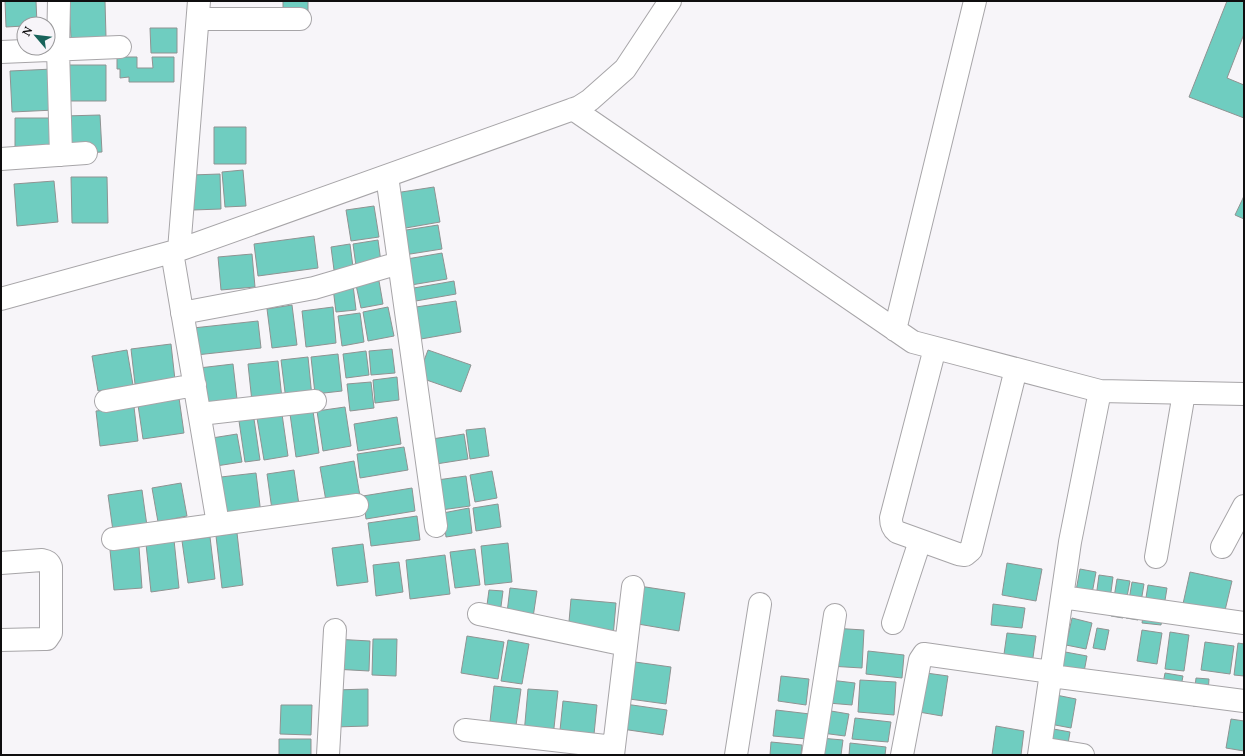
<svg xmlns="http://www.w3.org/2000/svg" width="1245" height="756" viewBox="0 0 1245 756" font-family="'Noto Serif',serif">
	<style>
		.building { fill: #6fcdc0; stroke: #8f9392 }
		.lines { fill: none; stroke-linecap: round; stroke-linejoin: round }
		.minor-casing { stroke: #a7a5a8; stroke-width: 24 }
		.minor { stroke: #fff; stroke-width: 22 }
	</style>
	<rect width="100%" height="100%" fill="#f7f5f9"/>
	<path class="building" d="M5,1H36L37,24H24V26L6,27Z
		M69,1H105L106,37L71,38Z
		M283,1H308V24H283Z
		M1227,1H1244V34L1227,78L1244,85V118L1189,97Z
		M150,28H177V53H151Z
		M117,57H137V68H153L152,57H174V82H129V77L120,78V69H117Z
		M67,65H106V101H67Z
		M53,69L55,110L12,112L10,71Z
		M100,115L102,152L65,154L64,116Z
		M15,118H52V155H15Z
		M214,127H246V164H214Z
		M243,170L246,206L225,207L222,172Z
		M220,174L221,209L193,210L191,175Z
		M71,177H107L108,223H72Z
		M54,181L58,222L17,226L14,184Z
		M434,187L440,222L400,229L395,193Z
		M1244,196V219L1235,215Z
		M374,206L379,237L351,241L346,210Z
		M438,225L442,249L404,255L400,231Z
		M314,236L318,268L258,276L254,244Z
		M378,240L381,262L356,266L353,244Z
		M350,244L353,267L334,270L331,247Z
		M442,253L447,279L411,285L407,259Z
		M252,254L255,287L221,290L218,257Z
		M379,281L383,304L361,308L356,285Z
		M454,281L456,294L410,302L408,289Z
		M353,285L356,310L336,312L333,288Z
		M456,301L461,332L421,339L416,307Z
		M292,305L297,345L272,348L267,309Z
		M333,307L336,343L306,347L302,311Z
		M388,307L394,336L368,341L363,312Z
		M360,313L364,342L342,346L338,316Z
		M258,321L261,348L196,355L193,328Z
		M171,344L175,380L135,384L131,349Z
		M392,349L395,373L371,375L369,351Z
		M127,350L133,385L98,391L92,356Z
		M428,350L471,365L461,392L418,377Z
		M366,351L369,375L346,378L343,354Z
		M338,354L342,391L315,394L311,357Z
		M308,357L312,397L286,400L281,360Z
		M278,361L282,399L252,402L248,364Z
		M233,364L237,399L203,403L199,368Z
		M397,377L399,400L375,403L373,380Z
		M371,382L374,408L350,411L347,384Z
		M179,398L184,433L143,439L138,405Z
		M134,407L138,441L100,446L96,411Z
		M345,407L351,446L323,451L317,411Z
		M313,411L319,453L296,457L290,414Z
		M282,414L288,456L264,460L257,418Z
		M397,417L401,444L358,451L354,424Z
		M254,419L260,460L245,462L239,421Z
		M485,428L489,456L470,459L466,430Z
		M237,434L242,462L216,466L212,438Z
		M464,434L468,459L436,464L432,439Z
		M404,447L408,470L360,478L357,454Z
		M354,461L360,496L326,501L320,467Z
		M294,470L299,505L272,510L267,474Z
		M492,471L497,498L475,502L470,475Z
		M256,473L261,514L225,518L221,477Z
		M466,476L470,506L441,510L437,480Z
		M181,483L187,516L158,522L152,488Z
		M412,488L415,511L366,519L363,496Z
		M142,490L147,526L113,531L108,495Z
		M498,504L501,527L476,531L473,508Z
		M469,508L472,533L446,537L443,513Z
		M417,516L420,540L371,546L368,523Z
		M237,533L243,585L222,588L216,536Z
		M210,537L215,579L188,583L182,541Z
		M174,540L179,588L151,592L146,544Z
		M508,543L512,582L485,585L481,546Z
		M363,544L368,582L337,586L332,548Z
		M139,547L142,588L114,590L110,550Z
		M475,549L480,585L455,588L450,552Z
		M445,555L450,594L410,599L406,560Z
		M399,562L403,592L376,596L373,565Z
		M1007,563L1042,569L1036,601L1002,595Z
		M1080,569L1096,572L1089,610L1073,607Z
		M1190,572L1232,581L1222,623L1181,613Z
		M1099,575L1113,577L1108,614L1094,612Z
		M1117,579L1130,581L1123,618L1111,616Z
		M1132,582L1144,584L1138,620L1126,618Z
		M1148,585L1167,588L1161,625L1142,623Z
		M639,586L685,593L679,631L632,623Z
		M510,588L537,591L532,624L506,621Z
		M489,590L503,591L499,622L485,620Z
		M571,599L616,603L613,637L568,633Z
		M993,604L1025,608L1022,628L991,625Z
		M1072,618L1092,623L1086,649L1066,645Z
		M832,628L864,630L862,668L829,666Z
		M1097,628L1109,630L1105,650L1093,648Z
		M1142,630L1162,633L1157,664L1137,661Z
		M1170,632L1189,635L1184,671L1165,669Z
		M1007,633L1036,636L1030,679L1001,675Z
		M467,636L504,642L498,679L461,673Z
		M334,639L370,641L369,671L333,669Z
		M373,639H397L396,676L372,675Z
		M508,640L529,644L522,684L501,681Z
		M1205,642L1234,646L1230,674L1201,670Z
		M1238,643L1244,644V676L1234,675Z
		M868,651L904,655L902,678L866,674Z
		M1060,651L1087,656L1081,688L1054,683Z
		M628,661L671,667L666,704L622,698Z
		M919,672L948,676L942,716L913,711Z
		M1165,673L1183,676L1179,697L1161,694Z
		M781,676L809,679L806,705L778,701Z
		M1196,678L1209,679L1207,707L1193,706Z
		M830,680L855,683L852,705L828,703Z
		M860,680L896,682L894,715L858,712Z
		M494,686L521,689L515,733L489,730Z
		M368,689V726L334,727V690Z
		M528,689L558,691L553,737L524,734Z
		M1056,695L1076,699L1071,728L1050,724Z
		M563,701L597,705L593,744L559,740Z
		M618,703L667,710L663,735L615,728Z
		M281,705H312L311,735L280,734Z
		M776,710L810,714L807,739L773,736Z
		M825,710L849,714L845,736L822,733Z
		M855,718L891,722L888,742L852,739Z
		M1231,719L1244,721V751L1226,748Z
		M996,726L1024,731L1021,755H992Z
		M1048,728L1070,732L1066,755H1043Z
		M820,738L843,740L841,755H818Z
		M279,739H311V755H279Z
		M771,742L802,745L801,755H770Z
		M850,743L886,747L885,755H849Z"/>
	<g class="lines">
		<g class="minor-casing">
			<path id="minor" d="M59,1L58,49L61,155
				M198,19H300
				M1,52L120,47
				M573,109L913,342L1100,391L1244,394
				M1,159L86,153
				M387,176L436,526
				M179,250L199,1
				M172,252L218,524
				M1,299L179,250L579,107L590,100L625,69L670,1
				M182,313L314,288L399,263
				M895,330L975,1
				M935,348L891,518C891,524 892,528 897,532L958,554L965,555L971,550L1016,369
				M106,401L195,385
				M200,414L315,401
				M113,539L357,505
				M1222,547L1244,506
				M1156,557L1184,393
				M1,563L42,560C47,561 49,562 51,567V633L47,639H44L1,640
				M1062,597L1244,623
				M479,614L626,645
				M893,623L920,541
				M1051,676L1244,701
				M465,730L614,747
				M1040,748L1083,755
				M328,755L335,630
				M613,755L633,587
				M736,755L760,604
				M813,755L835,615
				M902,755L920,660L924,654L1051,672
				M1039,755L1070,542L1100,391"/>
		</g>
		<use href="#minor" class="minor"/>
	</g>
	<rect width="1245" height="756" fill="none" stroke="#0f0e0f" stroke-width="4"/>
	<g transform="translate(36 36) rotate(298)"><circle r="19" fill="#f7f5f9" stroke="#9a999b"/>
	<path d="M0-3L7 15L0 10L-7 15Z" fill="#17635a"/>
	<text y="-6" font-size="11" font-weight="bold" text-anchor="middle" fill="#0f0e0f">N</text>
	</g>
</svg>
